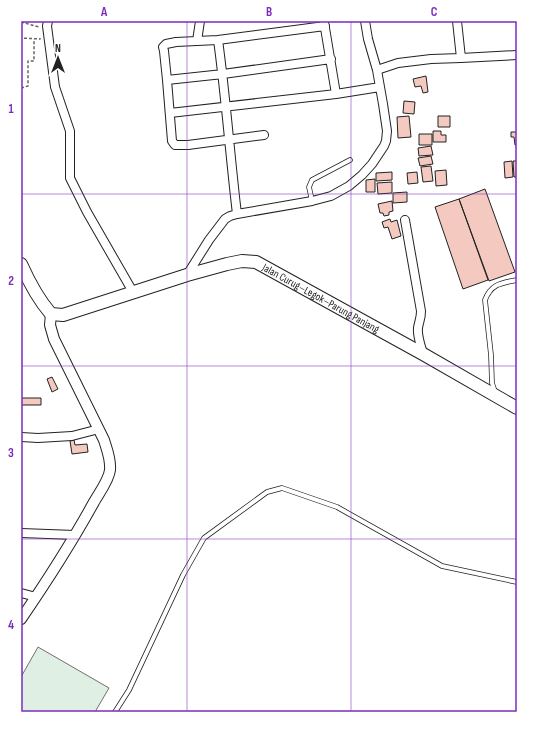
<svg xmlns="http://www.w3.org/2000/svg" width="538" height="733" viewBox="0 0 538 733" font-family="'Sofia Sans Condensed',sans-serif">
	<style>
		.green { fill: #e0efe3; stroke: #6f6f6f }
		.building { fill: #f3c9c0; stroke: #222 }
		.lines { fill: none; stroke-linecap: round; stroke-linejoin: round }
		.service-casing { stroke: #222; stroke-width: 5.5 }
		.minor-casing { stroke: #222; stroke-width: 10 }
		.tertiary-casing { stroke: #222; stroke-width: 12 }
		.primary-casing { stroke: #222; stroke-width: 14 }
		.path { stroke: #646464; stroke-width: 1.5; stroke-dasharray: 3 2; stroke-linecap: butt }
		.service { stroke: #fff; stroke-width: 4 }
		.minor { stroke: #fff; stroke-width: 8 }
		.tertiary { stroke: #fff; stroke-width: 10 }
		.primary { stroke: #fff; stroke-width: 12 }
		.grid { fill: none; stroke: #7b2cbf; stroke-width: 1; stroke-opacity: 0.55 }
		.labels { text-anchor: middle; stroke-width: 3; stroke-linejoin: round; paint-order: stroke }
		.street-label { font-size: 11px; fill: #222; stroke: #fff }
		.neatline { fill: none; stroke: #7b2cbf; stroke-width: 1.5 }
		.grid-label { font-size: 13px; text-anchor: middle; font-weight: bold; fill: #7b2cbf }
	</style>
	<rect width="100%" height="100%" fill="#fff"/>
	<path class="green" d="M38,647L109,688L95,712H21V677Z"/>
	<path class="building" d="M426,76L428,92L423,93L421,86L415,87L413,79Z
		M404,101L415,102L414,114L403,113Z
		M409,116L411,137L398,138L397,117Z
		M438,116H450V127H438Z
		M433,131H441V135H446V142H433Z
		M511,132H517V145H515L514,137H511Z
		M419,134H432V145H419Z
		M431,146L433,155L419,156L418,148Z
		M431,156L433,164L420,166L418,158Z
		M512,161L513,177L505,178L504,162Z
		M513,161H517V177H514Z
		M431,166L433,181L423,182L421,167Z
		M446,170L447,185L436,186L435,171Z
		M392,172V180L376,181V173Z
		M417,172L418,183L408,184L407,173Z
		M375,179V192H366V180Z
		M392,182V193L378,194L377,183Z
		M485,189L515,272L489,281L459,199Z
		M407,192V202L393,203V193Z
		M459,199L488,280L463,289L435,207Z
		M392,201L393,211L389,212V215L384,216L383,213H380L378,204Z
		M390,219L391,222L397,220L401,236L392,239L388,227L384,228L382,222Z
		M52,377L58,389L52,392L47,379Z
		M21,398H41V405H21Z
		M74,440L75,445L87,444L88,452L72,454L70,441Z"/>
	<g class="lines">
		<g class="service-casing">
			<path id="service" d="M312,201L309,187L312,180L350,160
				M495,392L492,383L491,355L485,300C491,284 501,283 517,280
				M115,712L129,690L183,575L204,538L267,492L282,488L337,507L442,566L517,582"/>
		</g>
		<g class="minor-casing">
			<path id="minor" d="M48,21L47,26L55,87L70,131V178L87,212L133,292
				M457,21L461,58
				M324,22L336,94
				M218,40C226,98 230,156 237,214
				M197,41L200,21
				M377,70L398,63L431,59L461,58L517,55
				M167,80L164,51L163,47L166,44L176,42L218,40L325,26
				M170,113L336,94L380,87
				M264,135L188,145H175L172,141L167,80L223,74L331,59
				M405,220L421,311C421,319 419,321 418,328C417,336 421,346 423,354
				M187,275L209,240L225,219L230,216L237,214L312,201L331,196L349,186L362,175L372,164L384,146L386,141L387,131L383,104L377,70L368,39L365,21
				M21,437L38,438L72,436L99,429
				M21,533L75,535
				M21,593L36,597"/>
		</g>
		<g class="tertiary-casing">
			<path id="tertiary" d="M21,619C47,581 72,542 94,502C99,493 109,480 110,470C111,459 107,450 104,440L54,339L50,325L51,314"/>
		</g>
		<g class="primary-casing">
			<g id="primary">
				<path id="s1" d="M21,264C29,282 38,299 51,314L63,315L187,275L227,264L242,261L256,262L423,354L517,408"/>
			</g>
		</g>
		<path class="path" d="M21,22L39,27
			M21,36V38L40,39V38
			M21,88L28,86V61H34V39"/>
		<use href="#service" class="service"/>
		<use href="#minor" class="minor"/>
		<use href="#tertiary" class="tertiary"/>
		<use href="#primary" class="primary"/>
	</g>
	<path class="grid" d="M187,21V712M351,21V712M21,194H517M21,366H517M21,539H517"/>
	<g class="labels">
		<g class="street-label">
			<text dy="4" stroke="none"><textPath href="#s1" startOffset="346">Jalan Curug–Legok–Parung Panjang</textPath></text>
		</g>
	</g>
	<rect width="538" height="733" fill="none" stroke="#ffffff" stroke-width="44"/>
	<g transform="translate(58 58)" stroke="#ffffff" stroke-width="3" paint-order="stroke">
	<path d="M0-3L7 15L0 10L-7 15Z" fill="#222222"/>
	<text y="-6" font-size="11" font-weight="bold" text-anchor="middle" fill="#222222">N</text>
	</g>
	<rect x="22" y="22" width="494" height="689" class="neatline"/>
	<g class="grid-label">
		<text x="104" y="16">A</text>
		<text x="269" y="16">B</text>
		<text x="434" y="16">C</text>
		<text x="11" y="113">1</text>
		<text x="11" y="285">2</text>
		<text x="11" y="457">3</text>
		<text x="11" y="629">4</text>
	</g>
</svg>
